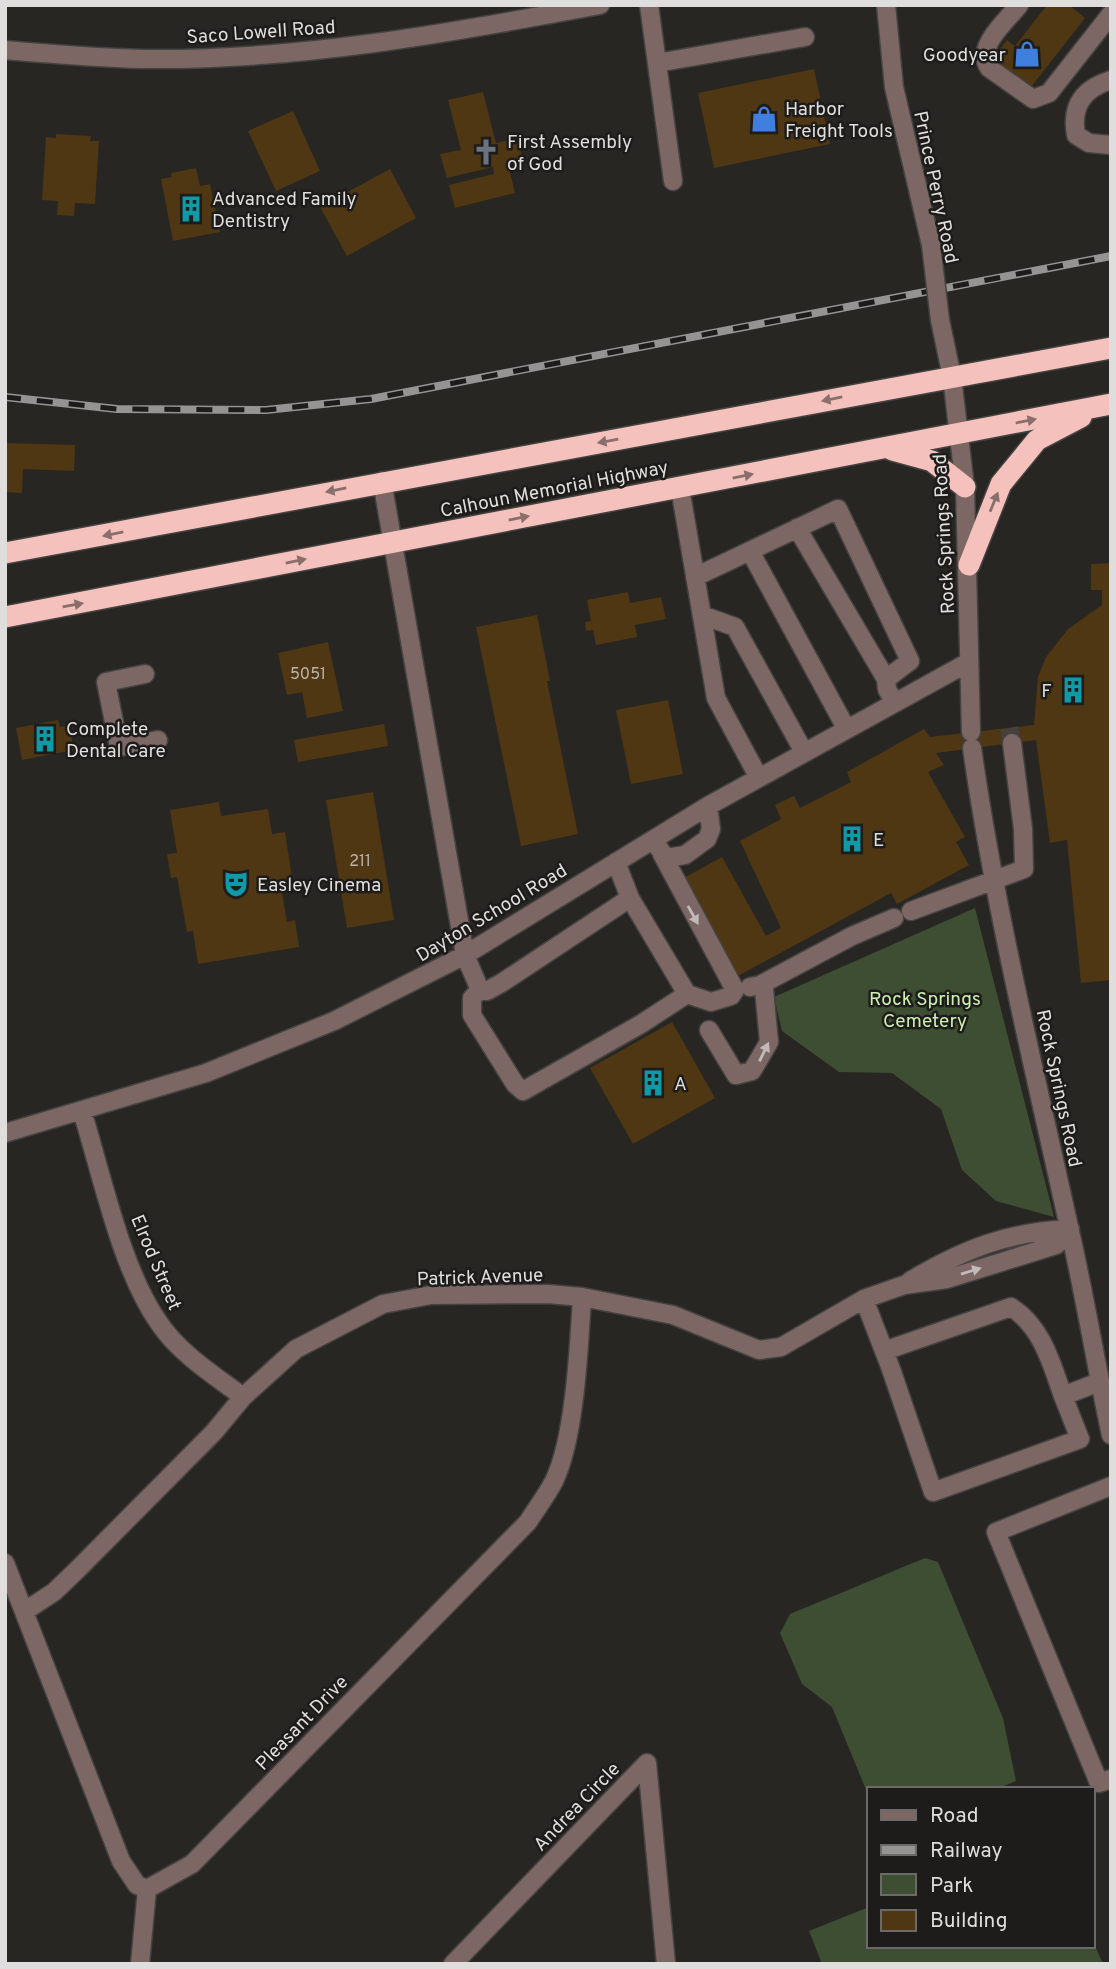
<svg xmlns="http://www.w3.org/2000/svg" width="1116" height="1969" viewBox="0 0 1116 1969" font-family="Overpass,sans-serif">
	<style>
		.green { fill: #3e4e32 }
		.building { fill: #4f3713 }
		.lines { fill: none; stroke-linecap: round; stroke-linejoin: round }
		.minor-tunnel { stroke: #43423f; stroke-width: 18; stroke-dasharray: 18 9; stroke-linecap: butt }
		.minor-casing { stroke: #444341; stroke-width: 21 }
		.highway-casing { stroke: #444341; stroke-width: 24 }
		.minor { stroke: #7c6764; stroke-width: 18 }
		.highway { stroke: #f5c1bc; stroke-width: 21 }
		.rail-casing { stroke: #959492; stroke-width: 8 }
		.rail { stroke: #1e1c1a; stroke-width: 5; stroke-dasharray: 16; stroke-linecap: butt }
		.minor-bridge-casing { stroke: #444341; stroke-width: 21; stroke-linecap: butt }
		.minor-bridge { stroke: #7c6764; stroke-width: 18 }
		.oneway { fill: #8a6e6b }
		.oneway2 { fill: #c1bab8 }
		.labels { text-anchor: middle; stroke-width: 5; stroke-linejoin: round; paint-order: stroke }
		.number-label { font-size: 16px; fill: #bbb4aa }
		.street-label { font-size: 19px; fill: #dfdedc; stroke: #1e1c1a }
		.poi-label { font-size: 19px; fill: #dfdedc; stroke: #1e1c1a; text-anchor: start }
		.park-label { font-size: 19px; fill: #ccf0b1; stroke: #1e1c1a }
	</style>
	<rect width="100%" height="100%" fill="#272623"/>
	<path class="green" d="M975,908L1054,1217L996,1201L962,1170L941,1109L892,1073L839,1072L782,1031L774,997Z
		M925,1558L938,1562L1003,1718L1016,1781L997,1789H869V1797L832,1707L802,1684L780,1633L790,1614Z
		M869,1907V1946H1093V1941L1103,1964H822L809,1931Z"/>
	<path class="building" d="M1047,5H1069L1085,18L1028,91L990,61L1007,40L1015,46Z
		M814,69L830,144L714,168L698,93Z
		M483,92L496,143L517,138L523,160L508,164L515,193L455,208L449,185L494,174L493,167L447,178L440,154L461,150L448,100Z
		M293,111L320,171L276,191L248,131Z
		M56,134L91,136L90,141H99L95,204L75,203L74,216L57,215L58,201L42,200L46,137L56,138Z
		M196,168L200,186L210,184L220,232L173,241L161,179L172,177L171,173Z
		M390,169L416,218L347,256L320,207Z
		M5,443L75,445L74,471L23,469L22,493L5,492Z
		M1111,563V980L1081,983L1067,840L1050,843L1036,740L936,753L944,765L928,772L965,837L956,842L969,865L897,904L891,893L736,977L682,879L722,857L766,936L781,928L740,841L781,819L775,805L794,796L800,808L851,782L847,772L924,729L930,737L1034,725L1038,677L1046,657L1068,629L1102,605V590H1091V564Z
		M628,592L630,603L661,597L666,619L635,625L637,637L596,645L593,630L586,631L585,622L591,621L587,600Z
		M537,615L550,681H547L578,834L521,846L476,627Z
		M328,642L343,711L307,718L302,692L287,695L278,653Z
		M668,700L683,774L631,784L616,710Z
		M58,720L60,727L69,725L74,750L22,760L16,728Z
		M384,724L388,746L298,762L294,740Z
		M373,792L394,920L347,928L326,800Z
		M219,802L221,816L268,809L272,834L285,832L294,890L282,892L287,922L295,920L299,947L198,964L193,931L187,932L177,877L171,878L167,854L177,853L170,810Z
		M672,1022L715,1098L633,1144L590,1068Z"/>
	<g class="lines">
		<path class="minor-tunnel" d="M1009,728L1012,743"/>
		<g class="minor-casing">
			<path id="minor" d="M649,5L673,181
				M886,5L894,87L931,245
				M1019,5C1006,22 975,46 989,68L1033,99L1049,93L1111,14
				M5,50C51,54 97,58 143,59C296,61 450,33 600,5
				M657,63L805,37
				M1111,80C1082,89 1071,107 1076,135L1089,143L1111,145
				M940,320L952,377L965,487L971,732
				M382,481L465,955L480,990L487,991L503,982L630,898L616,862
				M680,488L716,698L759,778
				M797,528L886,679
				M750,551L846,728
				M695,577L838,509L910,661L886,679L887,689L894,702
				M702,615L735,627L804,752
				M145,674L106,682L119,747L158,740
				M972,748C995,910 1034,1068 1069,1227C1085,1296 1096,1366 1111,1435
				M658,847L666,858L685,855L707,839L711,829L708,806
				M662,854L735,990L731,996L711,1002L687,994
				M911,911L1024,869L1023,829L1012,743
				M760,985L852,936L894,918
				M480,990L472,998V1015L515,1084L523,1091L641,1024L687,994L630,898
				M709,1030L736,1075L752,1071L769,1042L764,989L760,985L750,987
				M82,1111C102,1175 121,1269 159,1323C180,1354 214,1375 243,1397
				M5,1133L206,1073L334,1021L465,955L708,806L969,662
				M910,1281C964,1249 1007,1232 1070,1229
				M864,1299L891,1369L933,1492L1080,1439L1063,1396L1099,1382
				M884,1351L1011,1307C1042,1327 1051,1362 1063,1396
				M1111,1486L996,1532L1099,1783L1111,1779
				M5,1563L121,1861L137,1885L147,1889L192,1864L528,1522C536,1509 547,1495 554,1481C575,1438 579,1346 582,1297
				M25,1611L54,1592L77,1570L214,1432L243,1397L296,1349L383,1304L431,1295L548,1294L582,1297L673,1315L759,1350L781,1347L864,1299L904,1285L947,1279L1056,1245L1070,1229
				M140,1964L147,1889
				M453,1964L647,1763L666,1964"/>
		</g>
		<g class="highway-casing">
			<path id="highway" d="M892,450L932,461L965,487
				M5,553L1111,348
				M969,565L1001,484L1037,440L1081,417
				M5,617L1111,404"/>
		</g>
		<use href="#minor" class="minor"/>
		<use href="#highway" class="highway"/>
		<g class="rail-casing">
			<path id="rail" d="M5,397L117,409L266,410L371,399L1111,256"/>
		</g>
		<use href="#rail" class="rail"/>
		<g class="minor-bridge-casing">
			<path id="minor-bridge" d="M931,245L940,320"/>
		</g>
		<use href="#minor-bridge" class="minor-bridge"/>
	</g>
	<defs><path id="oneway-solid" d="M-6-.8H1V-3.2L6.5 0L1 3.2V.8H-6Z" transform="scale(1.75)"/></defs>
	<g class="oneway">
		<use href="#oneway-solid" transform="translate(832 399) rotate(169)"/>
		<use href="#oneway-solid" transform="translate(1026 421) rotate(-11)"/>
		<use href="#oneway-solid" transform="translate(608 441) rotate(170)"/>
		<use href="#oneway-solid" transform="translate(743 476) rotate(-11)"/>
		<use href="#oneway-solid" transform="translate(336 490) rotate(169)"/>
		<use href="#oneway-solid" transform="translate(994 502) rotate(-68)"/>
		<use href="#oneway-solid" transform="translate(519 518) rotate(-11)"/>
		<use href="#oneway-solid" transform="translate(113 534) rotate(169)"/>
		<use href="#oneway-solid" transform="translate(296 561) rotate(-12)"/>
		<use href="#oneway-solid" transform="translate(73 605) rotate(-10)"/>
	</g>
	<g class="oneway2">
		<use href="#oneway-solid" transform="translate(693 915) rotate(61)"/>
		<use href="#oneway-solid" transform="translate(764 1052) rotate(-64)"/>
		<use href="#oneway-solid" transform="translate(971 1271) rotate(-17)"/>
	</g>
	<defs>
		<g id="shop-bare" transform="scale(2.1)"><path d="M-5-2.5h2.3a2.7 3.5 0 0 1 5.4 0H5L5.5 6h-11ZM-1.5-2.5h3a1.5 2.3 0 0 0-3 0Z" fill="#3f7fe0" stroke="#1e1c1a" stroke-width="2.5" paint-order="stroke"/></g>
		<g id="church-bare" transform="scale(2.1)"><path d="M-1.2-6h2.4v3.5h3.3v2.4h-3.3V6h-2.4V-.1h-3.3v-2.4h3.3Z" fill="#6b7280" stroke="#1e1c1a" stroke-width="2.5" paint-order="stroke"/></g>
		<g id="building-bare" transform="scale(2.1)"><path d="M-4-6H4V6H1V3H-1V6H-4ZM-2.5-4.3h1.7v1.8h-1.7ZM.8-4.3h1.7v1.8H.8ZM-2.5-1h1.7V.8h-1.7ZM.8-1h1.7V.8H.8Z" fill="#0f9aa8" stroke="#1e1c1a" stroke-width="2.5" paint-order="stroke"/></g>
		<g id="theatre-bare" transform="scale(2.1)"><path d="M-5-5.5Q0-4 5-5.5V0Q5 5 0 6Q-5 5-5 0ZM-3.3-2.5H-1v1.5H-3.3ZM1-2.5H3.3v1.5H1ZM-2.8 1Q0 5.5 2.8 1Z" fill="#0f9aa8" stroke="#1e1c1a" stroke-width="2.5" paint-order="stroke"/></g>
	</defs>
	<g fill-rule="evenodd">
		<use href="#shop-bare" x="1027" y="54"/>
		<use href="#shop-bare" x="764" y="119"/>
		<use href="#church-bare" x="486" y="152"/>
		<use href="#building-bare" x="191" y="209"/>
		<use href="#building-bare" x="1073" y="690"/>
		<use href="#building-bare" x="45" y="739"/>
		<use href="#building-bare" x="852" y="839"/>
		<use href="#theatre-bare" x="236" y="884"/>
		<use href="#building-bare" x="653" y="1083"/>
	</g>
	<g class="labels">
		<g class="number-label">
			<text x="308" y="679">5051</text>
			<text x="360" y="866">211</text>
		</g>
		<g class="street-label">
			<text transform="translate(261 31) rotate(-4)" y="7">Saco Lowell Road</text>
			<text transform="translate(937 187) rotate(78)" y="7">Prince Perry Road</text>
			<text transform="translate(554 488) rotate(-11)" y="7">Calhoun Memorial Highway</text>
			<text transform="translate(943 534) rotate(-93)" y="7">Rock Springs Road</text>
			<text transform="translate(491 912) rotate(-31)" y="7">Dayton School Road</text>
			<text transform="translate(1060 1088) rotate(78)" y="7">Rock Springs Road</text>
			<text transform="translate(157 1262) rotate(67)" y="7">Elrod Street</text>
			<text transform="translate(480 1276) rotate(-2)" y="7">Patrick Avenue</text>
			<text transform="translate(301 1722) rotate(-46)" y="7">Pleasant Drive</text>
			<text transform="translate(576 1806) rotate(-46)" y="7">Andrea Circle</text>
		</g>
		<g class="poi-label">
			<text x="1006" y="61" text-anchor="end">Goodyear</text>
			<text x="785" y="115">Harbor<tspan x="785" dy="22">Freight Tools</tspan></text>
			<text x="507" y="148">First Assembly<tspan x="507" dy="22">of God</tspan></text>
			<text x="212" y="205">Advanced Family<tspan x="212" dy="22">Dentistry</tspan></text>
			<text x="1052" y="697" text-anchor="end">F</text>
			<text x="66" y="735">Complete<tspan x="66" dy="22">Dental Care</tspan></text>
			<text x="873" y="846">E</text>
			<text x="257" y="891">Easley Cinema</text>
			<text x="674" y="1090">A</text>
		</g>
		<g class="park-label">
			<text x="925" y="1005">Rock Springs<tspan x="925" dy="22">Cemetery</tspan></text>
		</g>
	</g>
	<rect width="1116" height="1969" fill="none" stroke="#dfdedc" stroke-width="14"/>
	<rect x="867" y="1787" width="228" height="161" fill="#1e1c1a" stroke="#6b6a68" stroke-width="2"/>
	<rect x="881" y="1810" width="35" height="10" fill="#7c6764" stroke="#6b6a68" stroke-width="2"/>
	<text x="930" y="1822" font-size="21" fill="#dfdedc">Road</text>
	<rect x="881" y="1845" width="35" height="10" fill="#959492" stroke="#6b6a68" stroke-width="2"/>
	<text x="930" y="1857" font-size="21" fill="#dfdedc">Railway</text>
	<rect x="881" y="1874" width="35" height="21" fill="#3e4e32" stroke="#6b6a68" stroke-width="2"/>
	<text x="930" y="1892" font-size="21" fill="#dfdedc">Park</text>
	<rect x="881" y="1910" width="35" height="21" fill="#4f3713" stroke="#6b6a68" stroke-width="2"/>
	<text x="930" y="1927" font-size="21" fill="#dfdedc">Building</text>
</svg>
